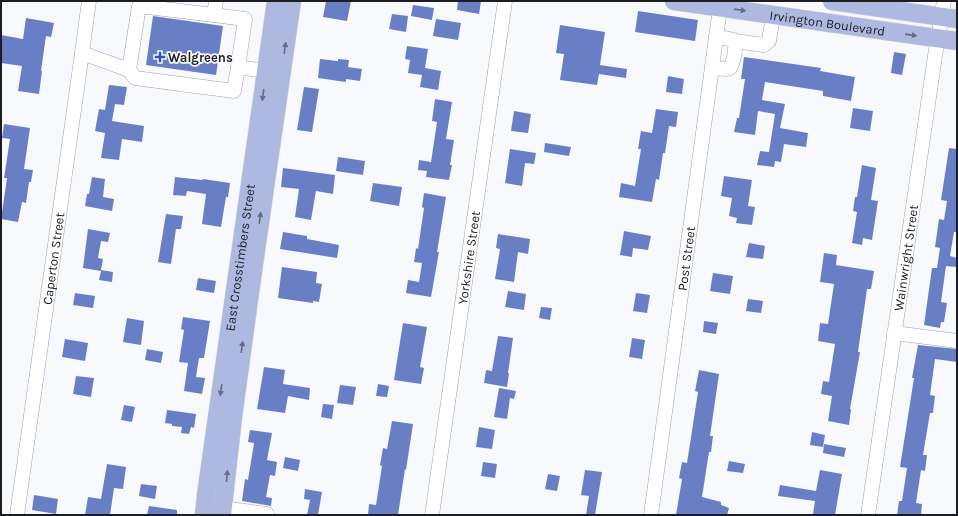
<svg xmlns="http://www.w3.org/2000/svg" width="958" height="516" viewBox="0 0 958 516" font-family="Karla,sans-serif">
	<style>
		.building { fill: #687fc6 }
		.lines { fill: none; stroke-linecap: round; stroke-linejoin: round }
		.minor-casing { stroke: #9da2b1; stroke-width: 15 }
		.major-casing { stroke: #d6d6d7; stroke-width: 19 }
		.minor { stroke: #fff; stroke-width: 14 }
		.major { stroke: #adb9e0; stroke-width: 18 }
		.oneway { fill: #646b82 }
		.poi-dot { fill: #354cbe; stroke: #f8f9fc; stroke-width: 1.5 }
		.labels { text-anchor: middle; stroke-width: 3.5; stroke-linejoin: round; paint-order: stroke }
		.street-label { font-size: 13px; fill: #1b1d23; stroke: #f8f9fc }
		.poi-label { font-size: 13px; font-weight: bold; fill: #1b1d23; stroke: #f8f9fc; text-anchor: start }
	</style>
	<rect width="100%" height="100%" fill="#f8f9fc"/>
	<path class="building" d="M326,1H351L347,21L323,17Z
		M458,1H481L479,14L457,10Z
		M413,5L434,8L432,20L411,16Z
		M638,11L698,20L695,41L635,32Z
		M392,14L408,16L406,32L389,29Z
		M153,16L223,26L216,75L146,65Z
		M26,18L54,23L51,37L46,36L41,71H42L39,94L18,91L22,66L1,63V35L23,39Z
		M436,19L461,23L458,40L433,36Z
		M560,25L605,32L600,65L627,69L626,78L599,74L597,85L560,80L564,54L556,53Z
		M407,46L428,49L425,68L441,71L438,90L420,87L422,75L408,73L410,60L405,59Z
		M894,52L906,54L902,75L891,73Z
		M744,57L821,68L820,71L855,77L851,101L823,96V91L765,82L762,100L785,104L780,128L808,133L806,147L784,144L781,162L775,161L774,167L757,165L760,151L769,152L775,114L758,111L755,135L734,132L737,118H739L745,79H741Z
		M320,59L338,61V59L349,60L348,67L362,69L360,81L346,79V82L318,78Z
		M668,76L684,79L682,94L666,92Z
		M109,85L127,87L124,105L115,104L112,121L144,126L142,142L122,139L119,160L101,158L105,133L95,131L99,109L105,110Z
		M304,87L319,89L312,132L297,130Z
		M435,99L452,102L446,139L454,140L450,165H452L449,180L426,177L427,171L418,170L419,160L431,162L437,122L432,121Z
		M853,108L873,111L870,131L850,128Z
		M656,109L678,112L676,127L669,126L665,153H663L659,180L656,179L652,202L619,197L621,183L635,186L641,149H638L641,131L652,133Z
		M514,111L531,114L528,133L511,131Z
		M4,124L30,128L24,169L33,170L31,182H29L26,203L22,202L18,222L1,219L7,178H4L10,139L2,138Z
		M545,143L571,147L569,156L544,152Z
		M949,148L957,149V226L956,232H954L950,256L957,258V267L946,266L941,302L947,303L944,322H941L940,328L924,325L932,268H937L940,248L935,247L939,219L944,220L947,201L941,200Z
		M510,149L536,153L534,164L525,163L522,186L505,183Z
		M338,157L365,161L363,175L336,171Z
		M862,165L876,168L871,200L878,201L872,240L863,238L862,245L852,243L857,212L853,211L855,197H857Z
		M283,168L335,175L333,194L316,191L311,220L295,217L299,189L281,187Z
		M724,176L752,180L748,206L755,207L752,225L736,223L737,218L729,216L732,198L721,196Z
		M92,177L105,179L103,197L114,199L112,211L85,206L87,194H89Z
		M175,177L202,180L203,179L230,183L228,197H226L221,227L202,224L206,194L187,191L186,196L173,195Z
		M373,183L402,187L399,206L370,201Z
		M424,193L446,197L437,252H439L431,297L406,293L408,280L419,282L422,263L414,262L416,248L418,249L424,208L422,207Z
		M166,214L183,216L181,229H176L171,264L158,262Z
		M88,229L110,233L108,242L101,241L98,258L103,259L101,270L113,272L112,282L99,280L101,271L83,268Z
		M624,231L651,236L648,250L633,248L632,257L620,255Z
		M283,232L307,236V239L339,245L337,258L280,249Z
		M498,234L530,239L528,254L518,252L514,282L495,279L500,249L496,248Z
		M749,243L765,246L763,259L746,257Z
		M824,253L837,255L836,265L874,271L871,289H867L858,352H860L850,409H851L849,425L828,421L832,396L821,394L823,381L829,382L835,344L818,341L820,323L828,324L834,284L820,282Z
		M282,267L317,272L316,283L322,284L319,302L313,301V303L278,298Z
		M713,273L733,276L730,294L710,291Z
		M198,278L216,281L214,293L196,290Z
		M508,291L526,294L524,310L505,307Z
		M75,293L95,296L93,308L73,305Z
		M636,293L650,295L647,313L633,311Z
		M748,299L763,301L761,313L746,311Z
		M541,307L552,308L550,320L539,318Z
		M183,317L210,321L204,358H199L196,377L205,378L202,394L184,391L188,363L179,362L184,330L181,329Z
		M127,318L144,321L141,345L123,342Z
		M704,321L718,323L716,334L703,332Z
		M403,323L427,327L420,367L424,368L421,384L394,380Z
		M498,336L513,338L508,373H509L507,387L484,383L486,370L492,371Z
		M632,338L645,340L642,359L629,357Z
		M65,339L88,343L85,361L62,357Z
		M918,345L957,349V362L935,359L930,395L935,396L933,413H930L923,455H927L925,471L921,470L916,503L922,504L921,515H897L899,501H902L907,468L900,467L914,378H912Z
		M147,349L163,352L161,363L145,360Z
		M264,367L285,370L283,384L310,388L309,400L288,396L285,413L257,409Z
		M699,370L719,374L710,436H713L711,452H709L702,497L721,502V505L729,508L727,515H676L682,479L679,478L682,462L687,463L698,392L695,391Z
		M76,376L94,378L91,397L73,394Z
		M378,384L389,386L387,397L376,396Z
		M340,385L356,387L353,405L337,403Z
		M499,388L516,391L514,399L510,398L507,419L494,417Z
		M323,404L334,405L332,419L321,417Z
		M124,405L135,407L132,422L121,420Z
		M167,410L196,414L194,428L191,427L189,434L181,433L182,427L172,426V424L165,423Z
		M392,421L413,424L406,470L405,469L398,515H368L369,504L376,505L382,466L380,465L383,448L387,449Z
		M479,427L495,430L492,449L476,447Z
		M250,430L272,433L267,460L277,462L275,476L270,475L266,497L272,498L271,506L242,501L245,479L248,480L254,443L248,442Z
		M812,432L825,435L823,447L810,445Z
		M824,444L846,448L844,457L823,453Z
		M285,457L300,460L298,471L283,468Z
		M729,461L745,464L743,473L727,471Z
		M483,462L497,464L495,478L481,476Z
		M107,464L126,467L123,489L114,488L110,515H85L88,497L101,499Z
		M585,470L602,472L595,515H586L589,496L581,495Z
		M820,470L842,474L835,515H819L813,514L815,501L778,496L780,485L816,491Z
		M548,474L560,476L557,491L545,489Z
		M141,484L157,486L155,499L139,496Z
		M305,489L322,492L318,515H307L310,500L304,499Z
		M34,495L58,499L56,514L32,510Z
		M149,506L177,510V515H147Z"/>
	<g class="lines">
		<g class="minor-casing">
			<g id="minor">
				<path d="M214,15L245,19L238,67L266,71"/>
				<path d="M735,41L764,45L769,41L773,15"/>
				<path d="M82,53L129,70L139,6L214,15L216,1"/>
				<path d="M712,68L726,69L730,68C734,61 736,49 735,41C729,38 723,38 716,37"/>
				<path d="M129,70L135,78L234,91L238,67"/>
				<path d="M894,333L957,341"/>
				<path d="M223,508L267,514V515"/>
				<path id="s1" d="M17,515L82,53L89,1"/>
				<path id="s2" d="M432,515L505,1"/>
				<path id="s3" d="M651,515L721,1"/>
				<path id="s4" d="M868,515L935,56L944,1"/>
			</g>
		</g>
		<g class="major-casing">
			<g id="major">
				<path id="s5" d="M674,1L957,41"/>
				<path d="M832,1L957,19"/>
				<path id="s6" d="M204,515L206,495L276,1"/>
				<path d="M222,515L233,417L252,278L292,1"/>
			</g>
		</g>
		<use href="#minor" class="minor"/>
		<use href="#major" class="major"/>
	</g>
	<defs><path id="oneway-solid" d="M-6-.8H1V-3.2L6.5 0L1 3.2V.8H-6Z"/></defs>
	<g class="oneway">
		<use href="#oneway-solid" transform="translate(740 10) rotate(8)"/>
		<use href="#oneway-solid" transform="translate(911 35) rotate(8)"/>
		<use href="#oneway-solid" transform="translate(285 48) rotate(-82)"/>
		<use href="#oneway-solid" transform="translate(263 95) rotate(98)"/>
		<use href="#oneway-solid" transform="translate(260 218) rotate(-82)"/>
		<use href="#oneway-solid" transform="translate(242 347) rotate(-82)"/>
		<use href="#oneway-solid" transform="translate(221 390) rotate(98)"/>
		<use href="#oneway-solid" transform="translate(227 476) rotate(-84)"/>
	</g>
	<path class="poi-dot" d="M158 51h4v4h4v4h-4v4h-4v-4h-4v-4h4z"/>
	<g class="labels">
		<g class="street-label">
			<text dy="5" stroke="none"><textPath href="#s5" startOffset="155">Irvington Boulevard</textPath></text>
			<text dy="5" stroke="none"><textPath href="#s1" startOffset="259">Caperton Street</textPath></text>
			<text dy="5" stroke="none"><textPath href="#s6" startOffset="260">East Crosstimbers Street</textPath></text>
			<text dy="5" stroke="none"><textPath href="#s2" startOffset="260">Yorkshire Street</textPath></text>
			<text dy="5" stroke="none"><textPath href="#s3" startOffset="259">Post Street</textPath></text>
			<text dy="5" stroke="none"><textPath href="#s4" startOffset="260">Wainwright Street</textPath></text>
		</g>
		<g class="poi-label">
			<text x="168" y="62">Walgreens</text>
		</g>
	</g>
	<rect width="958" height="516" fill="none" stroke="#1b1d23" stroke-width="4"/>
</svg>
